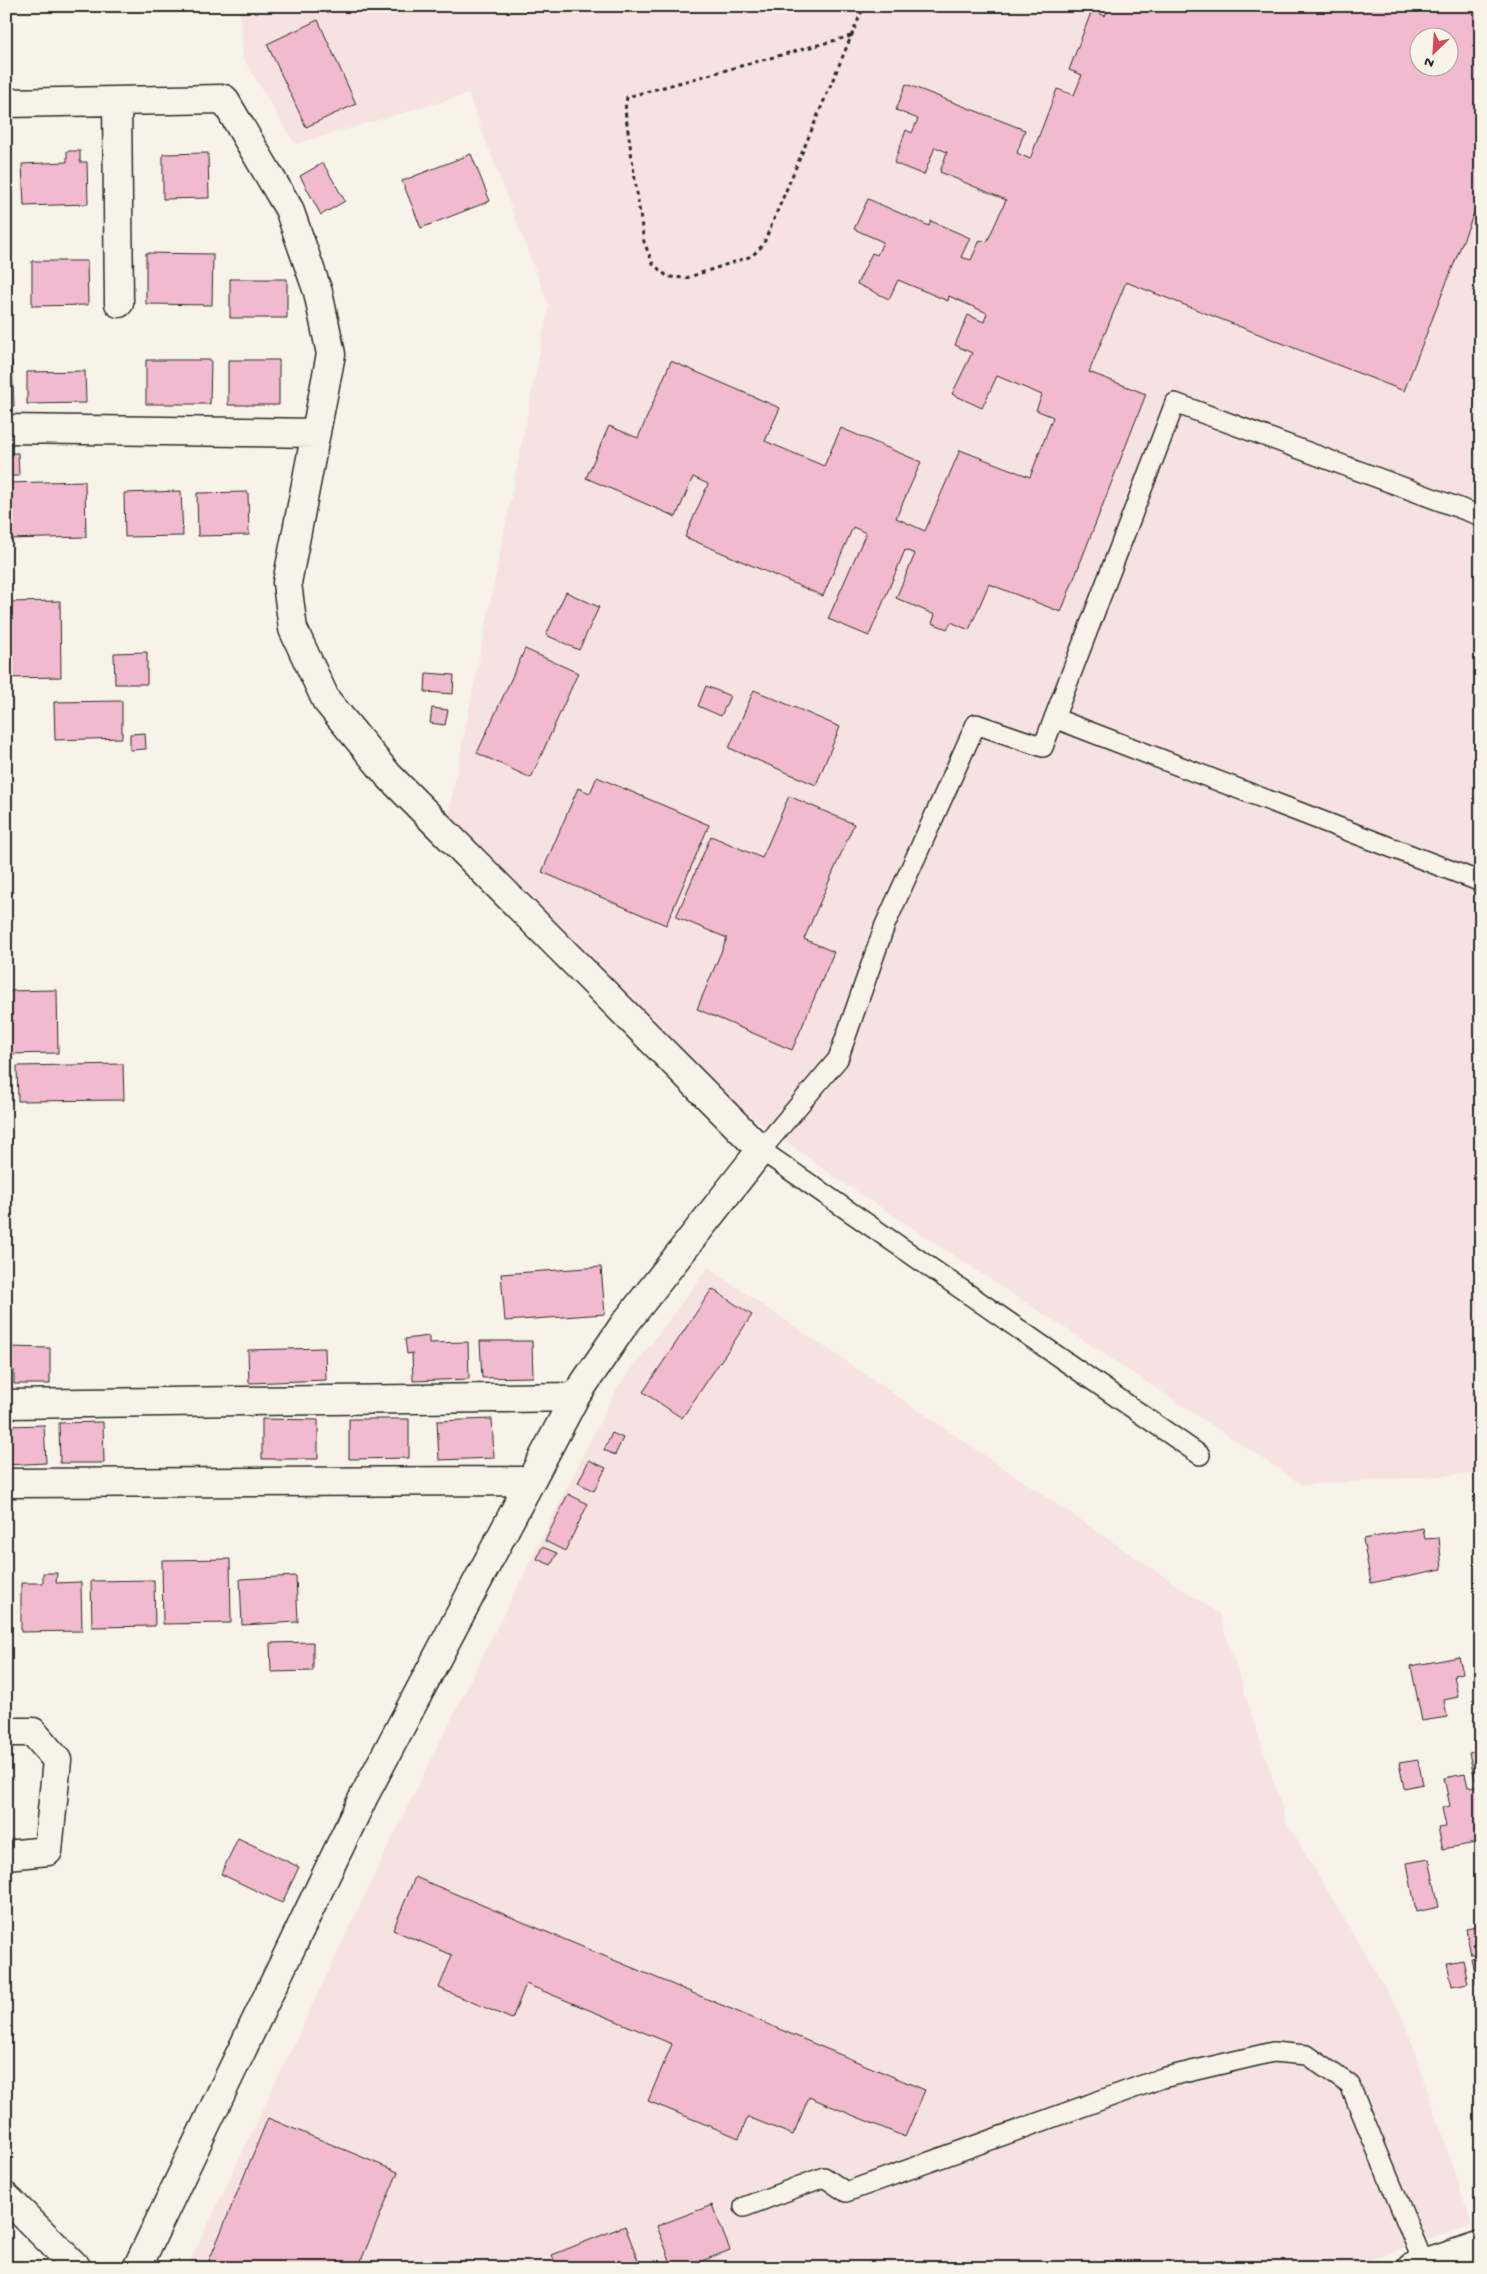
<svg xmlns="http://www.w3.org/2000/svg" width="1487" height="2274" viewBox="0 0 1487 2274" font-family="'Gochi Hand',sans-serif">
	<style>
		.built { fill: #f6e2e0; fill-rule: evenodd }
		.building { fill: #f2bace; stroke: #2b2b2b; fill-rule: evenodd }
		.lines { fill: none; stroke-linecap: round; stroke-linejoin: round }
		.service-casing { stroke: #2b2b2b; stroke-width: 22 }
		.minor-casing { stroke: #2b2b2b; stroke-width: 31 }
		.tertiary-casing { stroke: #2b2b2b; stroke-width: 31 }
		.secondary-casing { stroke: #2b2b2b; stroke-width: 31 }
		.path { stroke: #2b2b2b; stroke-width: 3; stroke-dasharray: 4 4; stroke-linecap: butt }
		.service { stroke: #f7f3e8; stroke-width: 19 }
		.minor { stroke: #f7f3e8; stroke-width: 28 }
		.tertiary { stroke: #f7f3e8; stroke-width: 28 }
		.secondary { stroke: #f7f3e8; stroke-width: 28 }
	</style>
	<rect width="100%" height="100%" fill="#f7f3e8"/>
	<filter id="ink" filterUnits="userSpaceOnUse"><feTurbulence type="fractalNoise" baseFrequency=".02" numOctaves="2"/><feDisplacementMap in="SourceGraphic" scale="10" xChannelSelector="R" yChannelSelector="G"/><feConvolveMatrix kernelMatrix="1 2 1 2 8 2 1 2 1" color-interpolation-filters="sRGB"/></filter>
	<g filter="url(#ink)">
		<path class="built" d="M239,6H1481V1473L1303,1485L833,1176L722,1095L446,826L549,306L468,94L295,144L243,58ZM1420,38H1450V68H1420Z
			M708,1268L1219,1614L1287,1823L1403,2018L1472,2225L1345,2268H187L401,1820L616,1390Z"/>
		<path class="building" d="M1109,6H1481V195L1404,391L1126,282L1089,372L1146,394L1061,612L989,584L969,630L951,622L947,629L932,623L935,615L896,598L915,554L905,550L869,636L828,619L866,533L853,527L823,596L685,537L708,484L693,477L676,517L586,478L609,426L638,438L671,361L780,408L765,441L824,466L841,428L921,462L896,518L925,531L960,450L1030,477L1053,417L1036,410L1042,395L997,376L982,408L952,394L972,353L955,345L968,315L984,322L987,313L949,296L948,301L898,280L889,299L857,284L872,253L877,255L883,242L854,229L868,199L929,226L931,221L970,238L961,257L971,260L980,240L987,242L1006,200L940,172L947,152L935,147L924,175L894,163L906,130L912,133L918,119L896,110L906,84L1025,130L1017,153L1030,159L1057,89L1074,95L1082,75L1069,70L1092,10L1105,16ZM1420,38H1450V68H1420Z
			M318,20L356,104L306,127L267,44Z
			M67,151H80V162H87L88,204L24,206L22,164L67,162Z
			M208,153L209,198L163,199V154Z
			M471,154L490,201L421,228L402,181Z
			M323,163L345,201L321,215L300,176Z
			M6,167H10L11,202H6Z
			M146,253L213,254L212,305L146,304Z
			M6,258H11V307H6Z
			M32,261H87L88,305L32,306Z
			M230,279H287V318H230Z
			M146,360H211L210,404H146Z
			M228,360H279V405H228Z
			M6,361H12L14,406H6Z
			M85,371L86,403L27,404V372Z
			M7,453H18L19,476H7Z
			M85,481L86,537L7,539L6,483Z
			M181,491L183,536L125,537L124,493Z
			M248,492L249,535L198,536L197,493Z
			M566,592L599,607L579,650L546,635Z
			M60,601L61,677L6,678V602Z
			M525,649L578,673L531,778L477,753Z
			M147,652V684H115L114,653Z
			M426,673L454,675L453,694L425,692Z
			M706,686L730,696L721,716L698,706Z
			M754,690L840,727L816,785L729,748Z
			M122,701V738L55,740L54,702Z
			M432,708L448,710L445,725L430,723Z
			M145,733L146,749L130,750V734Z
			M597,777L709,825L666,925L542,872L578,788L590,793Z
			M789,796L854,824L804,939L834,952L792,1050L697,1009L727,938L676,917L711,836L762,858Z
			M57,990L58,1053L6,1054V991Z
			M123,1064L124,1100L18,1101L17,1066Z
			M601,1267L605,1314L505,1321L501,1274Z
			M712,1289L752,1315L682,1418L643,1392Z
			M429,1336V1343L468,1342L469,1379L413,1381L412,1353L407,1354L405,1339Z
			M480,1341H532L533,1377L482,1378Z
			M6,1347L50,1348V1384H14V1370H6Z
			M325,1348L326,1380L249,1383L248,1350Z
			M262,1419L318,1420V1459H262Z
			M349,1419H409V1458L349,1459Z
			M492,1419L494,1458L439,1460L437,1421Z
			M103,1422L104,1463H60L59,1423Z
			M44,1425L46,1463L6,1465V1426Z
			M612,1433L623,1438L615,1455L604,1450Z
			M589,1460L606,1468L594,1491L578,1483Z
			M568,1494L588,1504L565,1551L545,1541Z
			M1423,1528L1425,1539L1439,1538L1442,1569L1371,1583L1363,1539Z
			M542,1547L557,1553L551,1565L537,1559Z
			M230,1559L231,1623L163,1624L162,1560Z
			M43,1573H57L56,1583L81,1582L82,1631L21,1632V1583H43Z
			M296,1576L298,1622L242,1625L240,1579Z
			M154,1580L155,1626L92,1627L91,1581Z
			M6,1590H10V1631H6Z
			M313,1642V1671L271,1672L270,1643Z
			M1459,1657L1463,1673L1454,1675L1458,1697L1444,1700L1447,1717L1422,1721L1411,1666Z
			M1481,1751V1779L1475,1780L1469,1753Z
			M1418,1760L1423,1784L1404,1788L1399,1763Z
			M1465,1774L1468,1787L1481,1785V1842L1443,1849L1438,1828L1446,1827L1442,1808L1450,1806L1444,1778Z
			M238,1838L299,1867L282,1903L221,1874Z
			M1429,1859L1439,1907L1416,1912L1407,1863Z
			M415,1877L925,2090L905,2137L809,2097L793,2135L748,2117L739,2138L648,2101L672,2044L526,1984L512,2019L439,1988L452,1955L393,1930Z
			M1481,1926V1953L1471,1955L1466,1929Z
			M1481,1957V1982L1476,1983L1471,1959Z
			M1463,1960L1468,1983L1452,1986L1447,1963Z
			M268,2118L398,2172L358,2268H206Z
			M712,2205L730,2250L684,2268H673L657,2226Z
			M625,2226L641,2268H557L552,2255Z"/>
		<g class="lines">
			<g class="service-casing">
				<path id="service" d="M1054,718L1481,882
					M1200,1455L761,1150L838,1059L885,925L976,724L1043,747L1175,403L1481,516
					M744,2207L824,2177L846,2192L1162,2078L1273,2052L1307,2055L1350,2085L1424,2264"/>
			</g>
			<g class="minor-casing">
				<path id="minor" d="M117,101L119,303
					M6,103L224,99L289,209L318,292L331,354L287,583L293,629L326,700L388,775L761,1150L623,1326L575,1397L364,1796L137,2268
					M6,429L316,433
					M6,1404L575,1397
					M6,1483L530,1481
					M6,1732H33L57,1760L48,1851L6,1855"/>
			</g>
			<g class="tertiary-casing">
				<path id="tertiary" d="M6,2197L77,2268"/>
			</g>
			<g class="secondary-casing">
				<path id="secondary" d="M1412,2268L1481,2245"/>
			</g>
			<path class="path" d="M851,36L627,97L625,110L644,242L653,264L668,277L686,278L752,256L763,245L864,6"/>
			<use href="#service" class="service"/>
			<use href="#minor" class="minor"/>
			<use href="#tertiary" class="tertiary"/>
			<use href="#secondary" class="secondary"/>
		</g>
	</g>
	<rect width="1487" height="2274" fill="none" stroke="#f7f3e8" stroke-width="25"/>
	<rect x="12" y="12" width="1462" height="2249" fill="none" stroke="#2b2b2b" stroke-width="2" filter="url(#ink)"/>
	<g transform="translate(1434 52) rotate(205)"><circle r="24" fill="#f7f3e8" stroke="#a5a39c"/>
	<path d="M0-4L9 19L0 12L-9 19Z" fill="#d1495b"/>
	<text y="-8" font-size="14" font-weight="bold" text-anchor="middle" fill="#2b2b2b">N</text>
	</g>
</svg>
